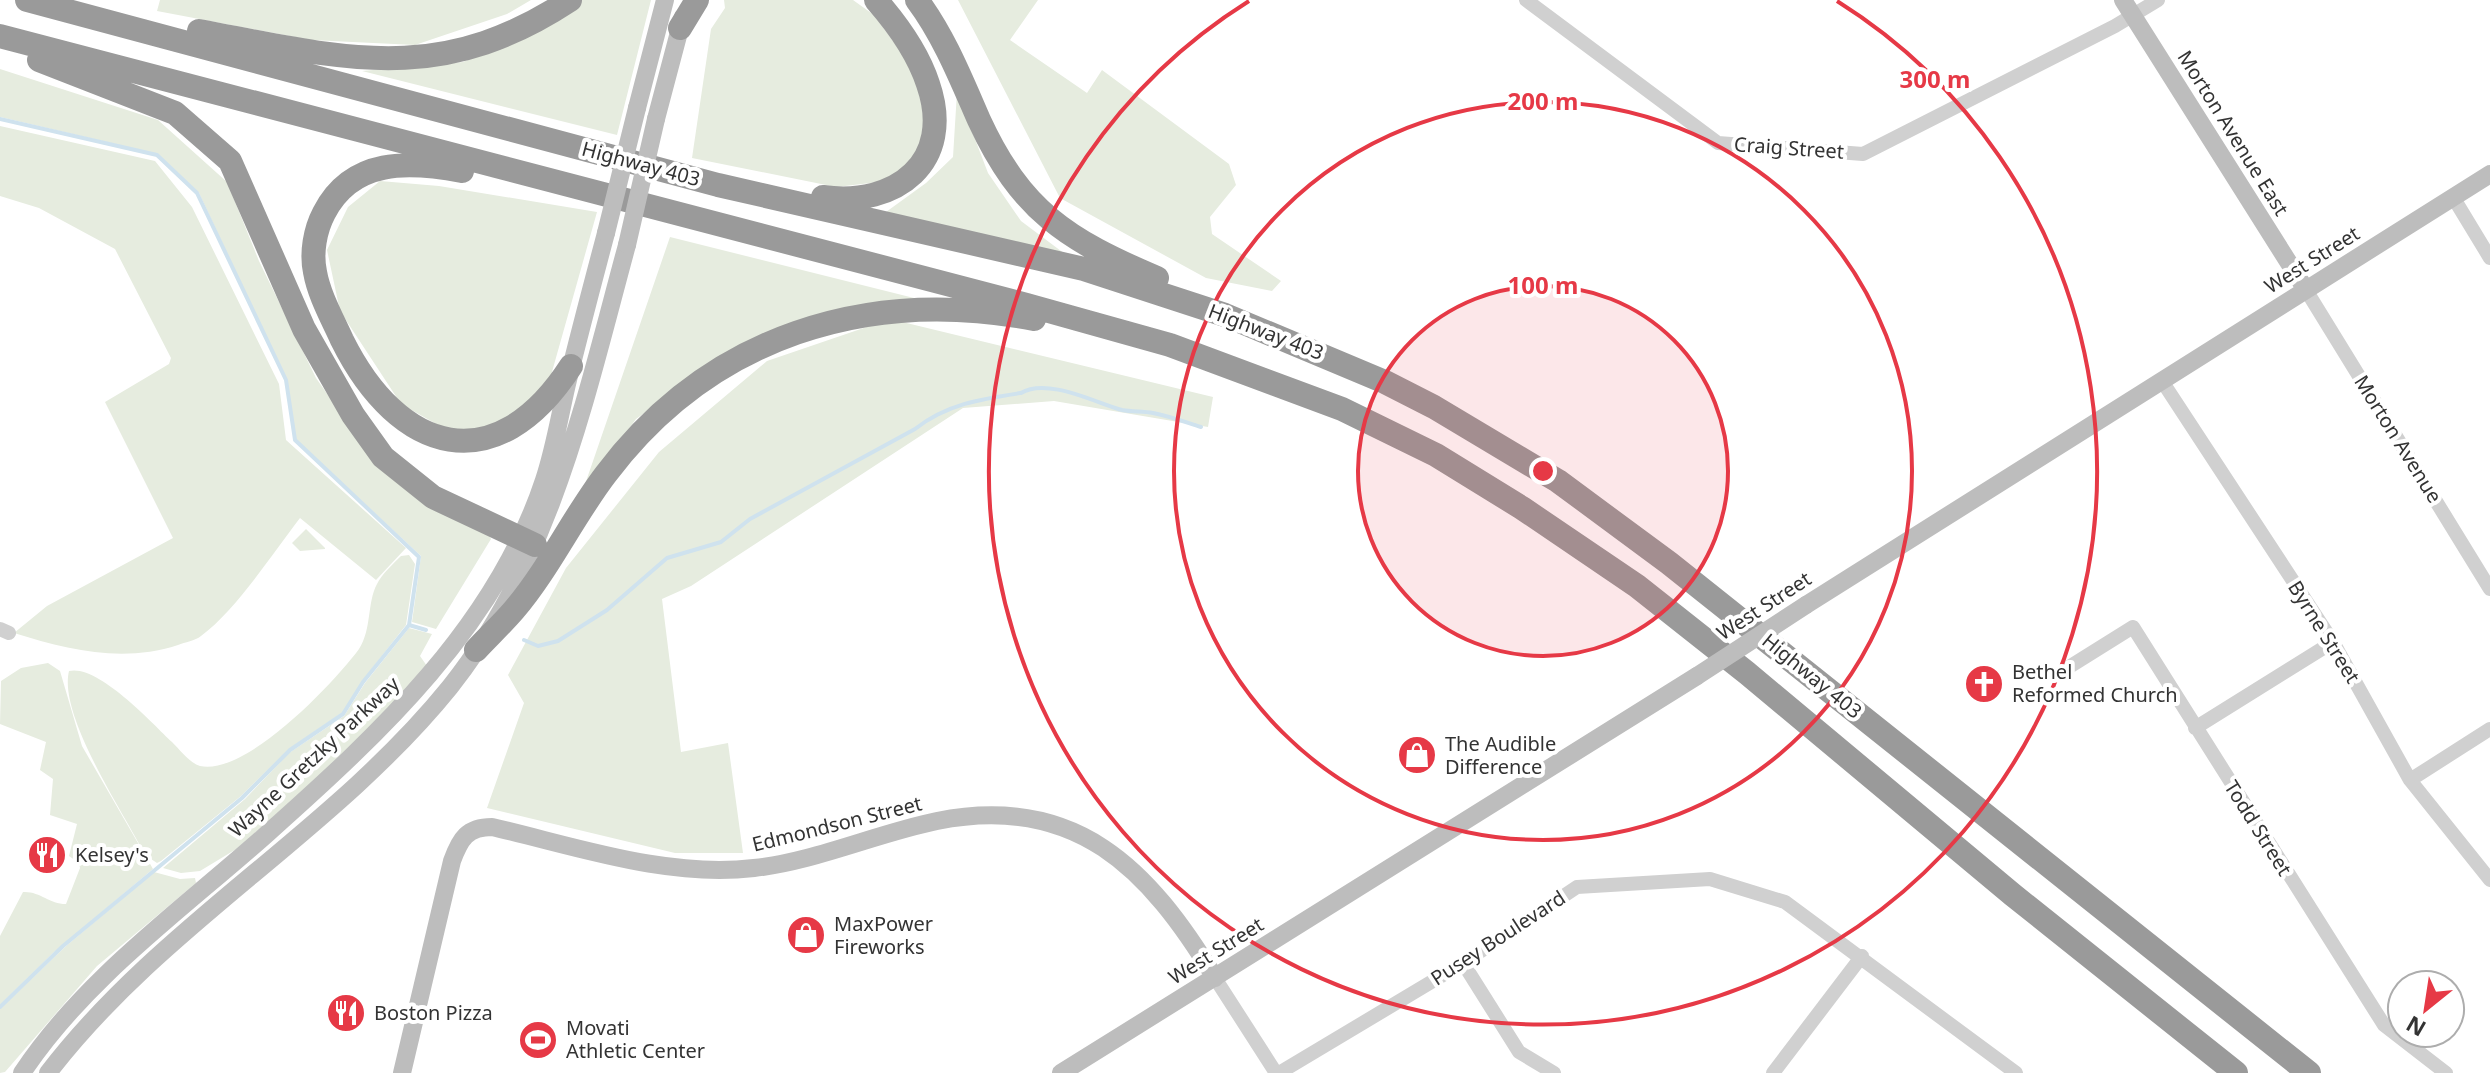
<svg xmlns="http://www.w3.org/2000/svg" width="2490" height="1073" viewBox="0 0 2490 1073" font-family="'Noto Sans',sans-serif">
	<style>
		.green { fill: #e6ecdf }
		.lines { fill: none; stroke-linecap: round; stroke-linejoin: round }
		.stream { stroke: #cfe2ee; stroke-width: 4 }
		.street { stroke: #d0d0d0; stroke-width: 14 }
		.secondary { stroke: #bdbdbd; stroke-width: 18 }
		.highway { stroke: #9a9a9a; stroke-width: 24 }
		.secondary-bridge { stroke: #bdbdbd; stroke-width: 18 }
		.ring { fill: none; stroke: #e63946; stroke-width: 4 }
		.labels { text-anchor: middle; stroke-width: 8; stroke-linejoin: round; paint-order: stroke }
		.street-label { font-size: 20px; fill: #333; stroke: #fff }
		.poi-label { font-size: 20px; fill: #333; stroke: #fff; text-anchor: start }
		.centre { fill: #e63946; stroke: #fff; stroke-width: 4 }
		.ring-label { font-size: 24px; text-anchor: middle; font-weight: bold; fill: #e63946; stroke: #fff; stroke-width: 8; stroke-linejoin: round; paint-order: stroke }
	</style>
	<rect width="100%" height="100%" fill="#fff"/>
	<path class="green" d="M160,0H531L507,14L415,45L311,40L157,11Z
		M582,0H651L617,135L362,71L463,62L556,22Z
		M724,0H853L874,15L914,70L927,118L919,154L888,181L836,187L692,158L711,29L725,8Z
		M958,0H1038L1010,40L1087,93L1102,70L1229,164L1236,185L1210,217L1212,234L1281,281L1272,291L1206,278L1060,198Z
		M0,69L158,120L227,182L259,261L316,378L370,455L486,529L491,539L436,629L412,622L421,556L296,440L287,381L199,193L158,154L0,117Z
		M957,92L988,173L1021,221L1081,266L886,212L926,183L953,157Z
		M0,126L155,161L192,207L279,384L286,440L406,548L376,580L300,518C273,553 236,610 201,636C195,641 185,642 178,645C123,663 68,650 14,633L47,606L173,538L105,402L169,364L171,358L115,249L39,208L0,196Z
		M380,181L439,186L597,212L550,379L531,406L483,431L445,429L401,404L340,311L327,250L348,207Z
		M670,237L930,302L704,371L636,419L581,496Z
		M890,319L1213,397L1208,427L1054,401L963,408L691,586L662,599L681,752L728,743L743,853H675L487,808L524,703L508,675L566,568L659,452L767,361Z
		M306,529L325,548V549L300,551L292,543Z
		M409,555L415,564L406,625L363,680L343,712L289,749L241,796L161,861L157,863L145,855C124,813 58,716 69,671C98,664 152,723 172,742C180,750 190,763 200,766C246,776 334,683 359,649C372,629 367,602 377,584C382,574 393,564 401,556Z
		M409,628L432,634L420,656L427,666L359,741L238,848L200,871L181,873L163,868L245,799L289,753L344,716L365,683Z
		M48,663L60,671L82,746L153,869L53,953L0,1005V936L23,892C40,891 49,904 66,904L80,868L79,863L69,856L77,824L50,815L53,779L40,770L46,742L0,724L1,681L21,668Z
		M154,872L180,879L195,878L196,883L97,966L5,1072L0,1073V1009L66,946Z"/>
	<g class="lines">
		<path class="stream" d="M0,119L157,155L197,193L286,380L295,440L419,557L409,625L363,682L343,714L290,750L242,798L63,946L0,1007
			M409,625L426,630
			M524,640L538,646L558,641L607,610L667,558L721,542L750,519L915,429C947,404 981,399 1021,393C1047,377 1096,403 1122,410C1133,412 1143,411 1153,413C1169,416 1185,422 1201,427"/>
		<path class="street" d="M1526,0L1718,143L1863,154L2115,26L2158,0
			M2453,197L2490,258
			M2306,290L2490,589
			M2162,381L2333,642L2410,780L2490,880
			M0,629L9,633
			M2069,667L2133,627L2384,1025L2446,1073
			M2195,728L2333,642
			M2410,780L2490,729
			M1463,963L1519,1052L1554,1073
			M1215,978L1276,1073
			M1279,1073L1463,963L1577,887L1710,879L1785,902L2016,1073
			M1773,1073L1862,956"/>
		<path class="secondary" d="M2123,0L2306,290
			M637,108L665,0
			M656,119L683,17
			M1806,605L2490,174
			M22,1073C85,978 183,909 268,833C379,734 496,626 544,480C555,447 560,413 568,380C580,331 593,282 606,233
			M48,1073C162,924 333,832 450,687C552,559 585,399 627,245
			M402,1073L452,861C460,839 467,827 492,827C578,847 666,878 754,868C813,862 878,833 937,821C1076,793 1149,869 1215,978
			M1061,1073L1697,676"/>
		<path class="highway" d="M27,0L718,185L1084,269L1225,315L1385,382L1434,407L1558,481L1669,563L2309,1073
			M917,0C944,36 961,79 979,120C1021,211 1067,240 1157,278
			M680,28L697,0
			M199,31C344,58 438,87 570,0
			M0,36L1027,305L1170,345L1342,409L1436,455L1522,508L1637,586L1747,673L2013,895L2236,1073
			M39,60L175,113L230,161L304,329L353,415L383,457L433,497L535,545
			M462,171C409,161 352,158 324,213C315,230 311,253 315,272C319,295 332,318 342,340C399,455 496,482 571,366
			M823,197C896,207 955,162 928,84C918,53 897,24 876,0
			M476,650C488,637 502,624 514,610C549,569 573,517 606,474C710,336 867,287 1034,319"/>
		<path class="secondary-bridge" d="M606,233L637,108
			M627,245L656,119
			M1697,676L1806,605"/>
	</g>
	<circle cx="1543" cy="471" r="185" fill="#e63946" fill-opacity=".12"/>
	<g class="ring">
		<circle cx="1543" cy="471" r="185"/>
		<circle cx="1543" cy="471" r="369"/>
		<path d="M1837 1A554 554 0 1 1 1249 1"/>
	</g>
	<defs>
		<g id="church-disc" transform="scale(2)"><circle r="9.5" fill="#e63946" stroke="#fff"/><path d="M-1.2-6h2.4v3.5h3.3v2.4h-3.3V6h-2.4V-.1h-3.3v-2.4h3.3Z" fill="#fff"/></g>
		<g id="shop-disc" transform="scale(2)"><circle r="9.5" fill="#e63946" stroke="#fff"/><path d="M-5-2.5h2.3a2.7 3.5 0 0 1 5.4 0H5L5.5 6h-11ZM-1.5-2.5h3a1.5 2.3 0 0 0-3 0Z" fill="#fff"/></g>
		<g id="restaurant-disc" transform="scale(2)"><circle r="9.5" fill="#e63946" stroke="#fff"/><path d="M-5-6h1v4h1v-4h1v4h1v-4h1v5L-1.5 .5V6h-2V.5L-5-1ZM5-6V6H3V1.5H1.5Q1.5-4 5-6Z" fill="#fff"/></g>
		<g id="stadium-disc" transform="scale(2)"><circle r="9.5" fill="#e63946" stroke="#fff"/><path d="M0-5a6.5 5 0 1 0 0 10a6.5 5 0 1 0 0-10ZM-3.5-1.8h7v3.6h-7Z" fill="#fff"/></g>
	</defs>
	<g fill-rule="evenodd">
		<use href="#church-disc" x="1984" y="684"/>
		<use href="#shop-disc" x="1417" y="755"/>
		<use href="#restaurant-disc" x="47" y="855"/>
		<use href="#shop-disc" x="806" y="935"/>
		<use href="#restaurant-disc" x="346" y="1013"/>
		<use href="#stadium-disc" x="538" y="1040"/>
	</g>
	<g class="labels">
		<g class="street-label">
			<text transform="translate(2233 133) rotate(58)" y="7">Morton Avenue East</text>
			<text transform="translate(1789 148) rotate(4)" y="7">Craig Street</text>
			<text transform="translate(641 164) rotate(15)" y="7">Highway 403</text>
			<text transform="translate(2312 260) rotate(-32)" y="7">West Street</text>
			<text transform="translate(1266 332) rotate(21)" y="7">Highway 403</text>
			<text transform="translate(2398 439) rotate(58)" y="7">Morton Avenue</text>
			<text transform="translate(1764 606) rotate(-33)" y="7">West Street</text>
			<text transform="translate(2324 632) rotate(58)" y="7">Byrne Street</text>
			<text transform="translate(1812 676) rotate(39)" y="7">Highway 403</text>
			<text transform="translate(314 757) rotate(-43)" y="7">Wayne Gretzky Parkway</text>
			<text transform="translate(837 824) rotate(-14)" y="7">Edmondson Street</text>
			<text transform="translate(2258 828) rotate(58)" y="7">Todd Street</text>
			<text transform="translate(1498 938) rotate(-33)" y="7">Pusey Boulevard</text>
			<text transform="translate(1216 951) rotate(-32)" y="7">West Street</text>
		</g>
		<g class="poi-label">
			<text x="2012" y="679">Bethel<tspan x="2012" dy="23">Reformed Church</tspan></text>
			<text x="1445" y="751">The Audible<tspan x="1445" dy="23">Difference</tspan></text>
			<text x="75" y="862">Kelsey's</text>
			<text x="834" y="931">MaxPower<tspan x="834" dy="23">Fireworks</tspan></text>
			<text x="374" y="1020">Boston Pizza</text>
			<text x="566" y="1035">Movati<tspan x="566" dy="23">Athletic Center</tspan></text>
		</g>
	</g>
	<circle cx="1543" cy="471" r="12" class="centre"/>
	<g class="ring-label">
		<text x="1935" y="88">300 m</text>
		<text x="1543" y="110">200 m</text>
		<text x="1543" y="294">100 m</text>
	</g>
	<g transform="translate(2426 1009) rotate(210)"><circle r="38" fill="#ffffff" stroke="#adadad" stroke-width="2"/>
	<path d="M0-6L14 30L0 20L-14 30Z" fill="#e63946"/>
	<text y="-12" font-size="22" font-weight="bold" text-anchor="middle" fill="#333333">N</text>
	</g>
</svg>
